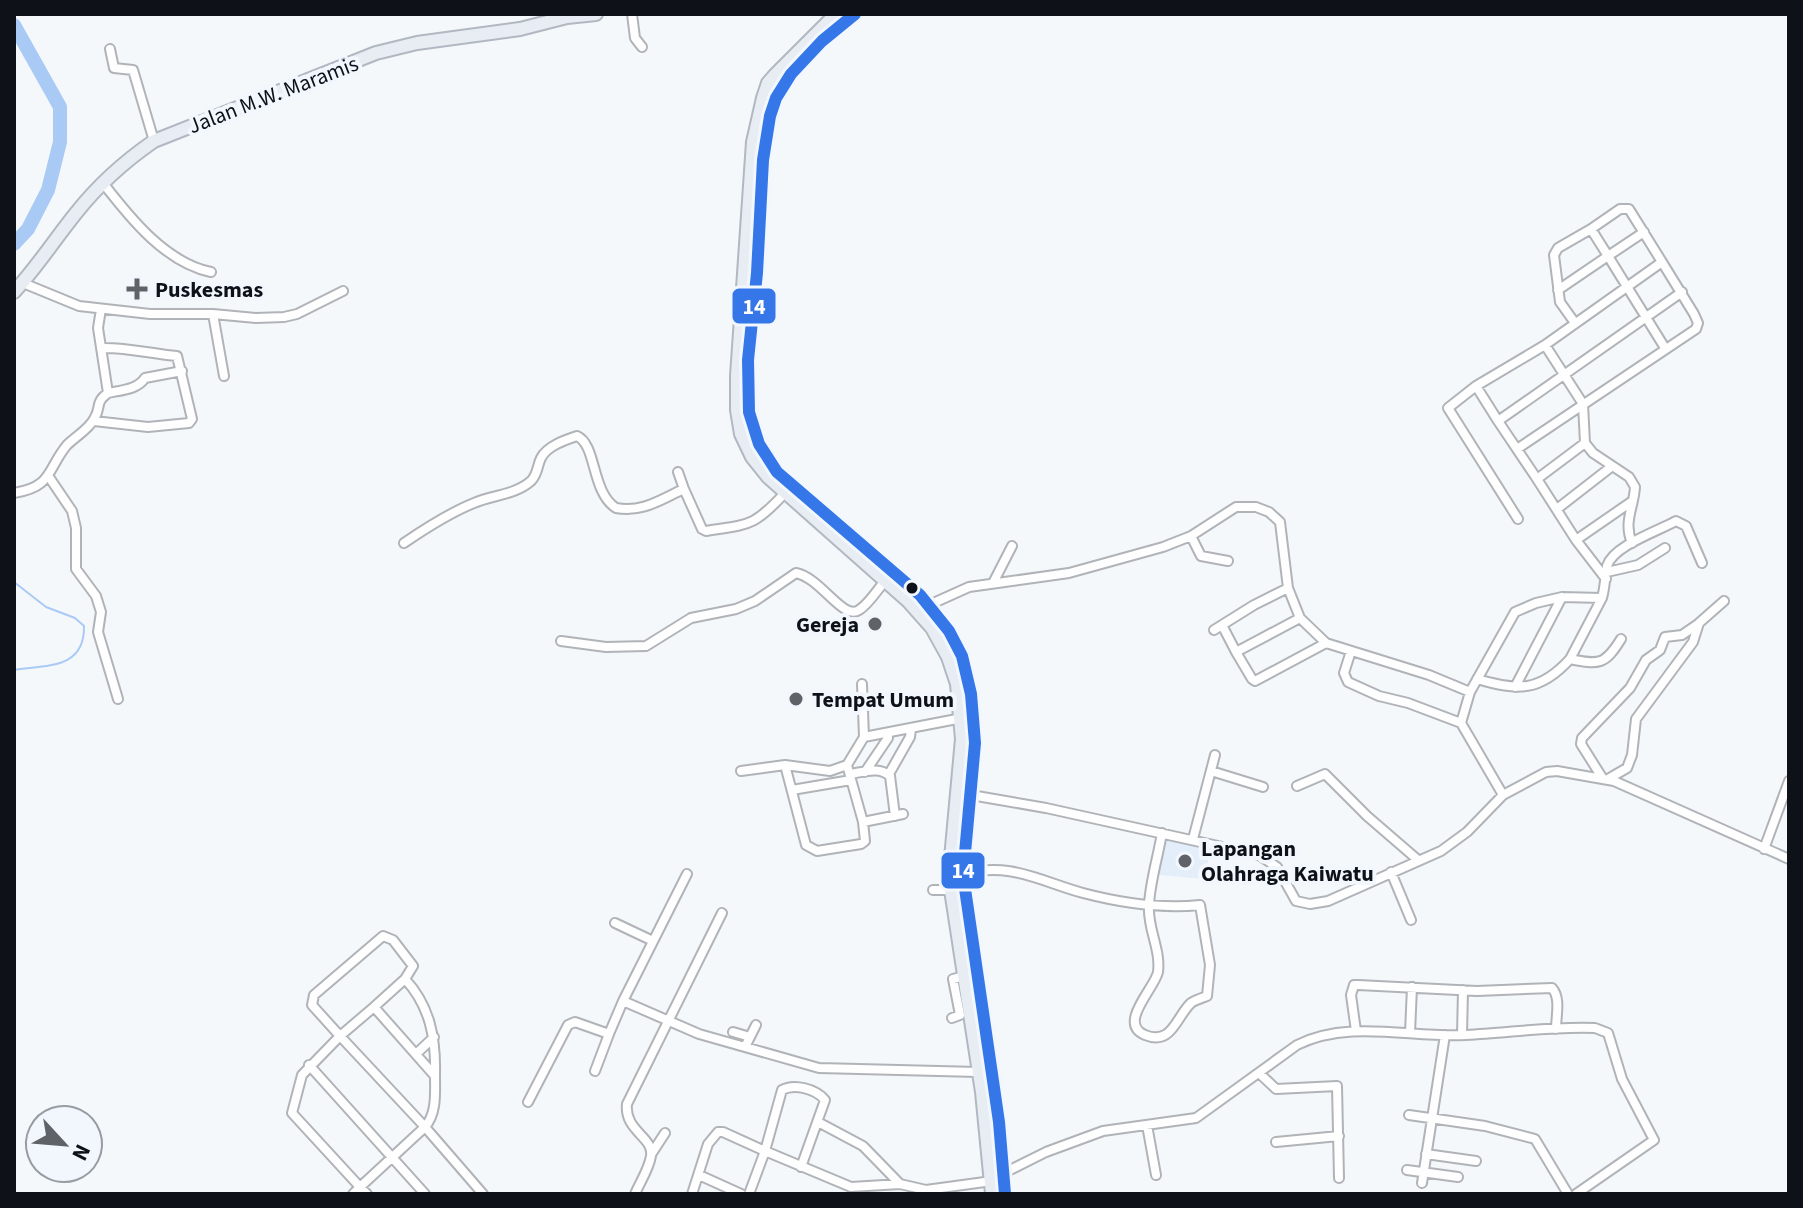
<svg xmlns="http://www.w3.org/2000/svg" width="1803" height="1208" viewBox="0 0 1803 1208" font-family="'Source Sans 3',sans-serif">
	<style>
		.green { fill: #e4eefb }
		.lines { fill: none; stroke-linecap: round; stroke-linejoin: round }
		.stream { stroke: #aacaf6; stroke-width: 2 }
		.river { stroke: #aacaf6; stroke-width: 14 }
		.minor-casing { stroke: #b0b3b8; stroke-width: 12 }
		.trunk-casing { stroke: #b1b8c1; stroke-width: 16 }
		.minor { stroke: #fefefe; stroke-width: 8 }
		.trunk { stroke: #e8edf3; stroke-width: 12 }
		.bus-1-casing { stroke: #f2f7fe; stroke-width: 18 }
		.bus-1 { stroke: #3577e9; stroke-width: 12 }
		.poi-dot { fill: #5f6267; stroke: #f2f7fe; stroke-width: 3 }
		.bus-dot { fill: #0e1218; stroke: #f2f7fe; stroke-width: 3 }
		.labels { text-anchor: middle; stroke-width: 8; stroke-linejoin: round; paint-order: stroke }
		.street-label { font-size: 22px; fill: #0e1218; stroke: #f2f7fe }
		.poi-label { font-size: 22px; font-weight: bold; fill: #0e1218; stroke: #f2f7fe; text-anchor: start }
		.line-badge { stroke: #f2f7fe; stroke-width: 3 }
		.badge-label { font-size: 22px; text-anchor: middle; font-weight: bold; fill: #fff }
	</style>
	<rect width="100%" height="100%" fill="#f5f8fb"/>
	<path class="green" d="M1166,837L1213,846L1203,879L1159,875Z"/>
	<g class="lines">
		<path class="stream" d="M14,582L46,607L75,618L84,626C85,669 47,665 14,670"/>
		<path class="river" d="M14,25L60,107V142L48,190L28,229L14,244"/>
		<g class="minor-casing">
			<path id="minor" d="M632,14L635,38L642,47
				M110,49L114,68L133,70L154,141
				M103,183C130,218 166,263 211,272
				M1644,232L1608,256L1591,229L1620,209H1629L1662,262L1545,345L1476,386L1498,421L1682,292
				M23,283L79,306L150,314H213L256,318L284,317L297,314L343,291
				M1558,290L1608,256L1665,348
				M213,314L224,376
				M1575,323L1560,302L1554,255L1558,248L1591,229
				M1545,345L1583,404L1585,443L1593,453L1629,477L1635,487C1634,507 1623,522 1632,543
				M1476,386L1448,408L1518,519
				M108,393C121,390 137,390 145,378L182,371
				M94,421L148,427L189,423L192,419L177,356C152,354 126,347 101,348
				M1498,421L1537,479L1585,443
				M1517,449L1696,329L1698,323L1694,314L1662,262
				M678,472L684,489
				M49,477L72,511L76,528V569L96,596L101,612L98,632L118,699
				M1537,479L1576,540L1606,579
				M14,493C53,487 47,469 67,445C75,437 89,429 94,419C102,407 94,403 108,393L98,328L101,309
				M1557,509L1611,467
				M1191,536L1201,556L1228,561
				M1576,540L1631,502
				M404,543C426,528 449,513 474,503C493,495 515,495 531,481C538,474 537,466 541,458C547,446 565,440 577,436C597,445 591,492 616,508C643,513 661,499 684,489L702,529L706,531C750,524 753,527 784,494
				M1607,572L1638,565L1665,548
				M993,583L1012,546
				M1602,598L1570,659C1599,665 1605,665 1621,639
				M929,605L969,587L1069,573L1163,547L1191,536L1236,507H1256L1269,512L1280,522L1288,588
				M1300,618L1326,643L1429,675L1470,692
				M1222,625L1236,652
				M1214,630L1254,605L1288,588L1300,618L1236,652L1252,679L1255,681L1326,643
				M561,641L606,647L646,646L691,618L736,609L755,601L796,573C821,578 843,621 859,610C869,604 877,590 885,581
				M1351,651L1344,673L1348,682L1379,696L1408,703L1461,723
				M1477,679C1518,691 1540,692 1570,659
				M1515,687L1562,597
				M864,737L962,718
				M785,765L806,845L817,851L861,844L865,841L863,822L847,765
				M741,771L785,765L830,771L847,765L864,737L862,684
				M1211,771L1263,787
				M865,772L888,738V733
				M850,774C864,772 879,766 890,776L895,816
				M889,774L910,737L911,729
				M1603,779L1581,744L1582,738L1630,688L1646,660L1660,650L1665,637L1682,635L1698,624
				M1608,779L1627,768L1632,755L1636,719L1693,642L1699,623L1724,601
				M1297,786L1325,774L1367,816L1418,860
				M792,790L851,780
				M971,795L1046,808L1259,855L1277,867L1296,901L1310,904L1328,901L1441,851L1467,832L1503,795L1546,772L1557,771L1614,781L1789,859
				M1503,795L1461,723L1470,692L1515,612L1536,603L1562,597L1602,598C1605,587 1605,577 1607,566C1613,546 1658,531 1676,521L1686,526L1702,563
				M863,822L903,814
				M1193,839L1215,755
				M1764,849L1789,781
				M1391,872L1411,920
				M963,875C1007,860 1042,882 1083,893C1121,903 1160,909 1200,905L1210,965L1207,996C1202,998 1195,1000 1191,1003C1176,1017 1172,1046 1145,1035C1117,1023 1155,988 1158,972C1161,949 1147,928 1149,905C1150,882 1158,857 1162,833
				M933,890H951
				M615,923L653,941
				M405,979L413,966L393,940L383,936L314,995L312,1005L340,1036L374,1007L435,1076C435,1093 437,1113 425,1127L340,1036L302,1075L292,1113L360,1187L425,1127L483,1194
				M623,1001L687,874
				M374,1007L405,979C430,1006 436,1038 435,1075
				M952,1018L960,1015L953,979L965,976
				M1356,1031L1351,995L1354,985H1358L1477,991L1552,988C1561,998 1556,1016 1556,1029
				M733,1032L750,1037L745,1047
				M1410,1033L1412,987
				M1462,1035L1463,990
				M750,1037L756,1025
				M416,1054L434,1037
				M309,1065L425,1194
				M595,1071L609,1034
				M1259,1073L1276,1089L1337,1086L1339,1178
				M528,1102L568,1025L575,1022L609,1034L623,1001L699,1034L819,1068L978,1072
				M1409,1115L1485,1126L1535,1139L1568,1194
				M818,1122L863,1146L900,1184
				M1147,1125L1156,1175
				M1276,1142L1339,1136
				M652,1153L665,1133
				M1426,1154L1476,1161
				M801,1167L825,1100C816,1089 794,1083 782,1090L765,1151L851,1187L900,1184L926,1190L992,1181
				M1407,1170L1458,1177
				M1004,1173L1046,1152L1103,1131L1196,1118L1297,1045C1349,1019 1410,1038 1466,1035C1509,1033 1552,1026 1595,1028L1608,1033L1622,1079L1654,1140L1576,1194
				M699,1175L741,1194
				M1422,1183L1445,1035
				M353,1194L360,1187L367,1194
				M635,1194C640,1182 649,1169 651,1156C654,1137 624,1131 627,1104L722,913
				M692,1194L708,1144L718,1132H723L765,1151L749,1194"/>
		</g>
		<g class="trunk-casing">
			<path id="trunk" d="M836,14L775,75L768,83L763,98L753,142L737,376V410L741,434L752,457L768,477L908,601L932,628L948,657L957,684L962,739L950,869L951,890L982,1092L992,1194
				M855,14C828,35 791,65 776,98C757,142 761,223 757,273C752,318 743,367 749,412C752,435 763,454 777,472L920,595L949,631L962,656L971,694L975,743L963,875L999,1122L1005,1194
				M14,292C37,267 55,239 76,213C99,184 125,161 154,141L376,53L417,43L520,29L567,17L596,14"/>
		</g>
		<use href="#minor" class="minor"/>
		<use href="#trunk" class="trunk"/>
		<g class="bus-1-casing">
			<path id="bus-1" d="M855,14L822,41L791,74L776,98L770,116L763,160L757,273L748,360L749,412L759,444L777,472L920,595L949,631L962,656L971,694L975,743L963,875L999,1122L1005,1194"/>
		</g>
		<use href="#bus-1" class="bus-1"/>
	</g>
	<g class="poi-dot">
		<path d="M133 277h8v8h8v8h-8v8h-8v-8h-8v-8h8z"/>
		<circle cx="875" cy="624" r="8"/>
		<circle cx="796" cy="699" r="8"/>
		<circle cx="1185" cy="861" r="8"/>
	</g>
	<circle class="bus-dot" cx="912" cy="588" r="7"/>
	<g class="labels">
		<g class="street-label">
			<text transform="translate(273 94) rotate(-21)" y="8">Jalan M.W. Maramis</text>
		</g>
		<g class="poi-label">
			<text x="155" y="297">Puskesmas</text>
			<text x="859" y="632" text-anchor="end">Gereja</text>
			<text x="812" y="707">Tempat Umum</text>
			<text x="1201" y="856">Lapangan<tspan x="1201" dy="25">Olahraga Kaiwatu</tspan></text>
		</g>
	</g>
	<g class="line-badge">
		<rect x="731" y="287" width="46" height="38" rx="8" fill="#3577e9"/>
		<rect x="940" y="851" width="46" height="39" rx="8" fill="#3577e9"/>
	</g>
	<g class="badge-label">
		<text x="754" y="314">14</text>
		<text x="963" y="878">14</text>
	</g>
	<rect width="1803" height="1208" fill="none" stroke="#0e1218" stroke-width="32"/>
	<g transform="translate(64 1144) rotate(116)"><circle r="38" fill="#f2f7fe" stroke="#979ba2" stroke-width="2"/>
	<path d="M0-6L14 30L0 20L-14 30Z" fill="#5f6267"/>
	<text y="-12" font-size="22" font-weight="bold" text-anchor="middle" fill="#0e1218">N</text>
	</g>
</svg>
